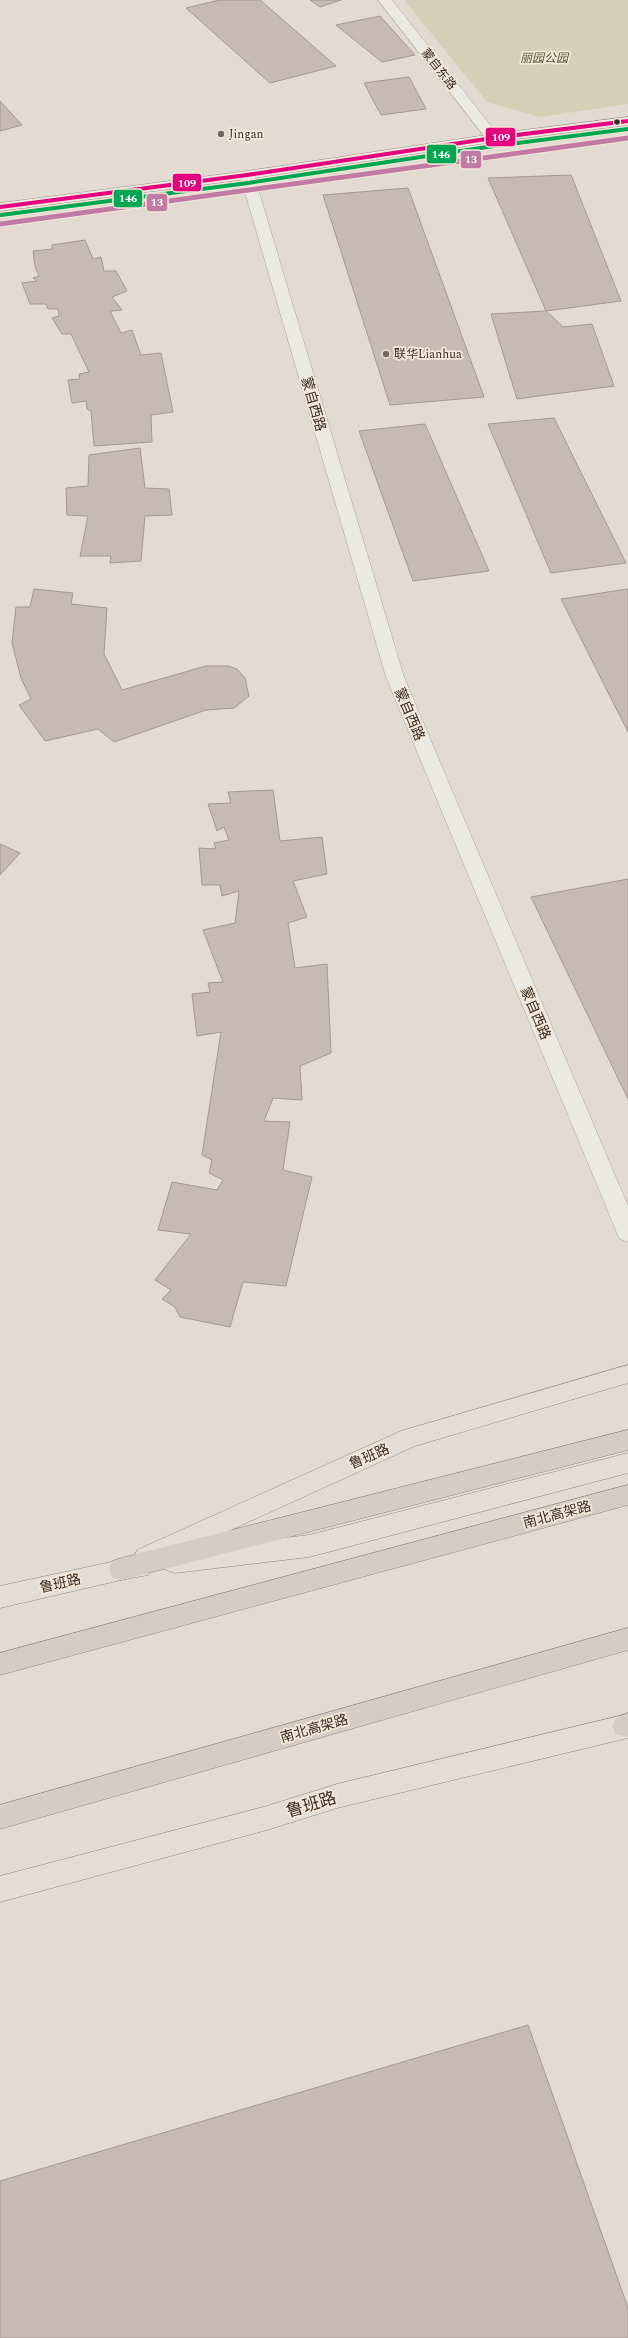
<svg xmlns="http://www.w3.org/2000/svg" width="628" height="2338" viewBox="0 0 628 2338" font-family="Spectral,'Noto Sans SC',serif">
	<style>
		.green { fill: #d4d0b6 }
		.building { fill: #c7bab3; stroke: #a49791 }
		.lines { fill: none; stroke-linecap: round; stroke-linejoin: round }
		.street-casing { stroke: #a9a19a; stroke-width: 1 }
		.secondary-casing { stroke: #99918a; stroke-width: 1 }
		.primary-casing { stroke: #8f8781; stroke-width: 1 }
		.highway-casing { stroke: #8f8781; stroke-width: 1 }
		.street { fill: #ece8e2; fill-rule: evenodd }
		.secondary { fill: #ece8e2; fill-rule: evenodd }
		.primary { fill: #e3ddd5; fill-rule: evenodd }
		.highway { fill: #d6ccc3; fill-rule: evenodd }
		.bus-1-casing { stroke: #f3e8d9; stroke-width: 6 }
		.bus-2-casing { stroke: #f3e8d9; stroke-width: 6 }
		.bus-1 { stroke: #e5007d; stroke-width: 4 }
		.bus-2 { stroke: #00a651; stroke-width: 4 }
		.metro-1-casing { stroke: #f3e8d9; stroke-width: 7 }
		.metro-1 { stroke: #c17aa4; stroke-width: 5 }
		.bus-dot { fill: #382922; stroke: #f3e8d9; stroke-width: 1.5 }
		.poi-dot { fill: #746760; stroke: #f3e8d9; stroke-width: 1.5 }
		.labels { text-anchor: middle; stroke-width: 3.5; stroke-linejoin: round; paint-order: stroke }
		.far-park-label { font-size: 12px; font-style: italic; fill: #4f532b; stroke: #f3e8d9 }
		.far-street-label { font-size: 12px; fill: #382922; stroke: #f3e8d9 }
		.far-poi-label { font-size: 12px; fill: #382922; stroke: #f3e8d9; text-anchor: start }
		.street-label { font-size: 14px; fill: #382922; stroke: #f3e8d9 }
		.near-street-label { font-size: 17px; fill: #382922; stroke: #f3e8d9 }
		.line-badge { stroke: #f3e8d9; stroke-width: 1.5 }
		.badge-label { font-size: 11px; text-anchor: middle; font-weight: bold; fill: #fff }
	</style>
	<rect width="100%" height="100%" fill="#e3dbd2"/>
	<path class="green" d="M404,0H628V104L540,117L487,102Z"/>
	<path class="building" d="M219,0H260L336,66L270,83L186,8Z
		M310,0H341L320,7Z
		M380,16L415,55L382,62L336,25Z
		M409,77L426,109L381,115L364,83Z
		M0,101L22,125L0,131Z
		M571,175L621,301L546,311L488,178Z
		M408,188L484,397L390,405L323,195Z
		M85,240L93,259L101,257L104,271H116L127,291L112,297L122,310L110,311L121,333L132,330L141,355L161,353L173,412L151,415L152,442L94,446L91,411L87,409L86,401L72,403L68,380L80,379L79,374L89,372L71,334H62L52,318L59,316L58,309H48L46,304H30L22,283L37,281L33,278L39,276L35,267L33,251L52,249V245Z
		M546,311L563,327L592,324L614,386L517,399L491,314Z
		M554,418L626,563L551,573L488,424Z
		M425,424L489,571L413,581L359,431Z
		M140,448L145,488L169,489L172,515L145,516L141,561L110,563L111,556H80L88,516L67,515L66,488L88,486L89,455Z
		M34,589L73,593L71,604L107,608L104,654L122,690L206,666H228L237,669L245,678L249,696L234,708L206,710L114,742L98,729L45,741L19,705L31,699L21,678L12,643L16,607H30Z
		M628,589V732L561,599Z
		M273,790L280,841L322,837L327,874L293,881L307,917L288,923L295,968L327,964L331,1053L300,1066L302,1100L273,1098L264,1121L290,1122L283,1170L312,1177L286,1286L243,1282L230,1327L180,1317L175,1307L162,1299L171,1290L155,1280L191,1234L158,1230L172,1182L217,1190L223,1180L209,1173L212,1160L202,1155L221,1032L197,1036L192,994L210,992L208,983L223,982L203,930L235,923L239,891L222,896L220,885H202L199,848L216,849L214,843L229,840L224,827L217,831L208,804L231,803L228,792Z
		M0,844L20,853L0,875Z
		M628,879V1099L531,897Z
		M528,2025L628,2308V2338H0V2181Z"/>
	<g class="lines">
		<g class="street-casing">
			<path id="street" d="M378,0H392L498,135L500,138L498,141H488Z
				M247,171L254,175L404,677L628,1206V1242L620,1239L617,1233L386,677L240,175Z"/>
		</g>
		<g class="secondary-casing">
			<path id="secondary" d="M628,117V125L493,142L247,179L0,211V203L247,171L493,134Z"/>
		</g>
		<g class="primary-casing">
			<path id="primary" d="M628,1365V1383L415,1446L187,1550L309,1535L628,1453V1473L309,1557L175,1573L166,1570L163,1561L151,1566L148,1575L121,1580L0,1608V1586L134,1557L137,1550L401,1431Z
				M628,1714V1738L337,1808L267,1830L0,1902V1876L267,1806L337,1784Z"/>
		</g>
		<g class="highway-casing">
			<path id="highway" d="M628,1430V1450L121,1580L112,1577L109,1569L112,1561L121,1558Z
				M628,1485V1505L0,1675V1653Z
				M628,1628V1650L0,1829V1805Z
				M628,1713V1737L616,1734L612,1726L616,1718Z"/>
		</g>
		<use href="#street" class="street"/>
		<use href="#secondary" class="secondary"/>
		<use href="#primary" class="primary"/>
		<use href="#highway" class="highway"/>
		<g class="bus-1-casing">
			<path id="bus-1" d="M0,207L247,175L493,138L628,121"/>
		</g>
		<g class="bus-2-casing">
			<path id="bus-2" d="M1,215L248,183L494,146L628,129"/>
		</g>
		<use href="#bus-1" class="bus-1"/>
		<use href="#bus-2" class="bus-2"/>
		<g class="metro-1-casing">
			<path id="metro-1" d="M0,224L628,138"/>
		</g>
		<use href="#metro-1" class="metro-1"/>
	</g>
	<circle class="bus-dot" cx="617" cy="122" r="3.5"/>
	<g class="poi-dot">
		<circle cx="221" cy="134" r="4"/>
		<circle cx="386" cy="354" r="4"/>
	</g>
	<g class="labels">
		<g class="far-park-label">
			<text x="544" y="62">丽园公园</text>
		</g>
		<g class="far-street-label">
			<text transform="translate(439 69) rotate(52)" y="4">蒙自东路</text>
		</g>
		<g class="far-poi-label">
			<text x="229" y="138">Jingan</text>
			<text x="394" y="358">联华Lianhua</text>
		</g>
		<g class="street-label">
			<text transform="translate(314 404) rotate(74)" y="5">蒙自西路</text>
			<text transform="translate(410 714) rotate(67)" y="5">蒙自西路</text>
			<text transform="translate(536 1013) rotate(67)" y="5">蒙自西路</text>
			<text transform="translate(369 1456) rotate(-24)" y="5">鲁班路</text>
			<text transform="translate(557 1514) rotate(-15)" y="5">南北高架路</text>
			<text transform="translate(60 1583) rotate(-13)" y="5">鲁班路</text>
			<text transform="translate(314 1728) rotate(-16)" y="5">南北高架路</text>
		</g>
		<g class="near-street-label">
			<text transform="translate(311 1804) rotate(-17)" y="6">鲁班路</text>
		</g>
	</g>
	<g class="line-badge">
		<rect x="485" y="127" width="31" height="20" rx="4" fill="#e5007d"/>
		<rect x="426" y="144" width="31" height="20" rx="4" fill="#00a651"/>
		<rect x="460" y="150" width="22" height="19" rx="4" fill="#c17aa4"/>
		<rect x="172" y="173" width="30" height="19" rx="4" fill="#e5007d"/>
		<rect x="113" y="189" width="30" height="19" rx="4" fill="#00a651"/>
		<rect x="146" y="193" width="22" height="19" rx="4" fill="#c17aa4"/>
	</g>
	<g class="badge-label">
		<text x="501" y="141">109</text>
		<text x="441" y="158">146</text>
		<text x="471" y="163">13</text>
		<text x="187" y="187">109</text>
		<text x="128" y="202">146</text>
		<text x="157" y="206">13</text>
	</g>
</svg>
